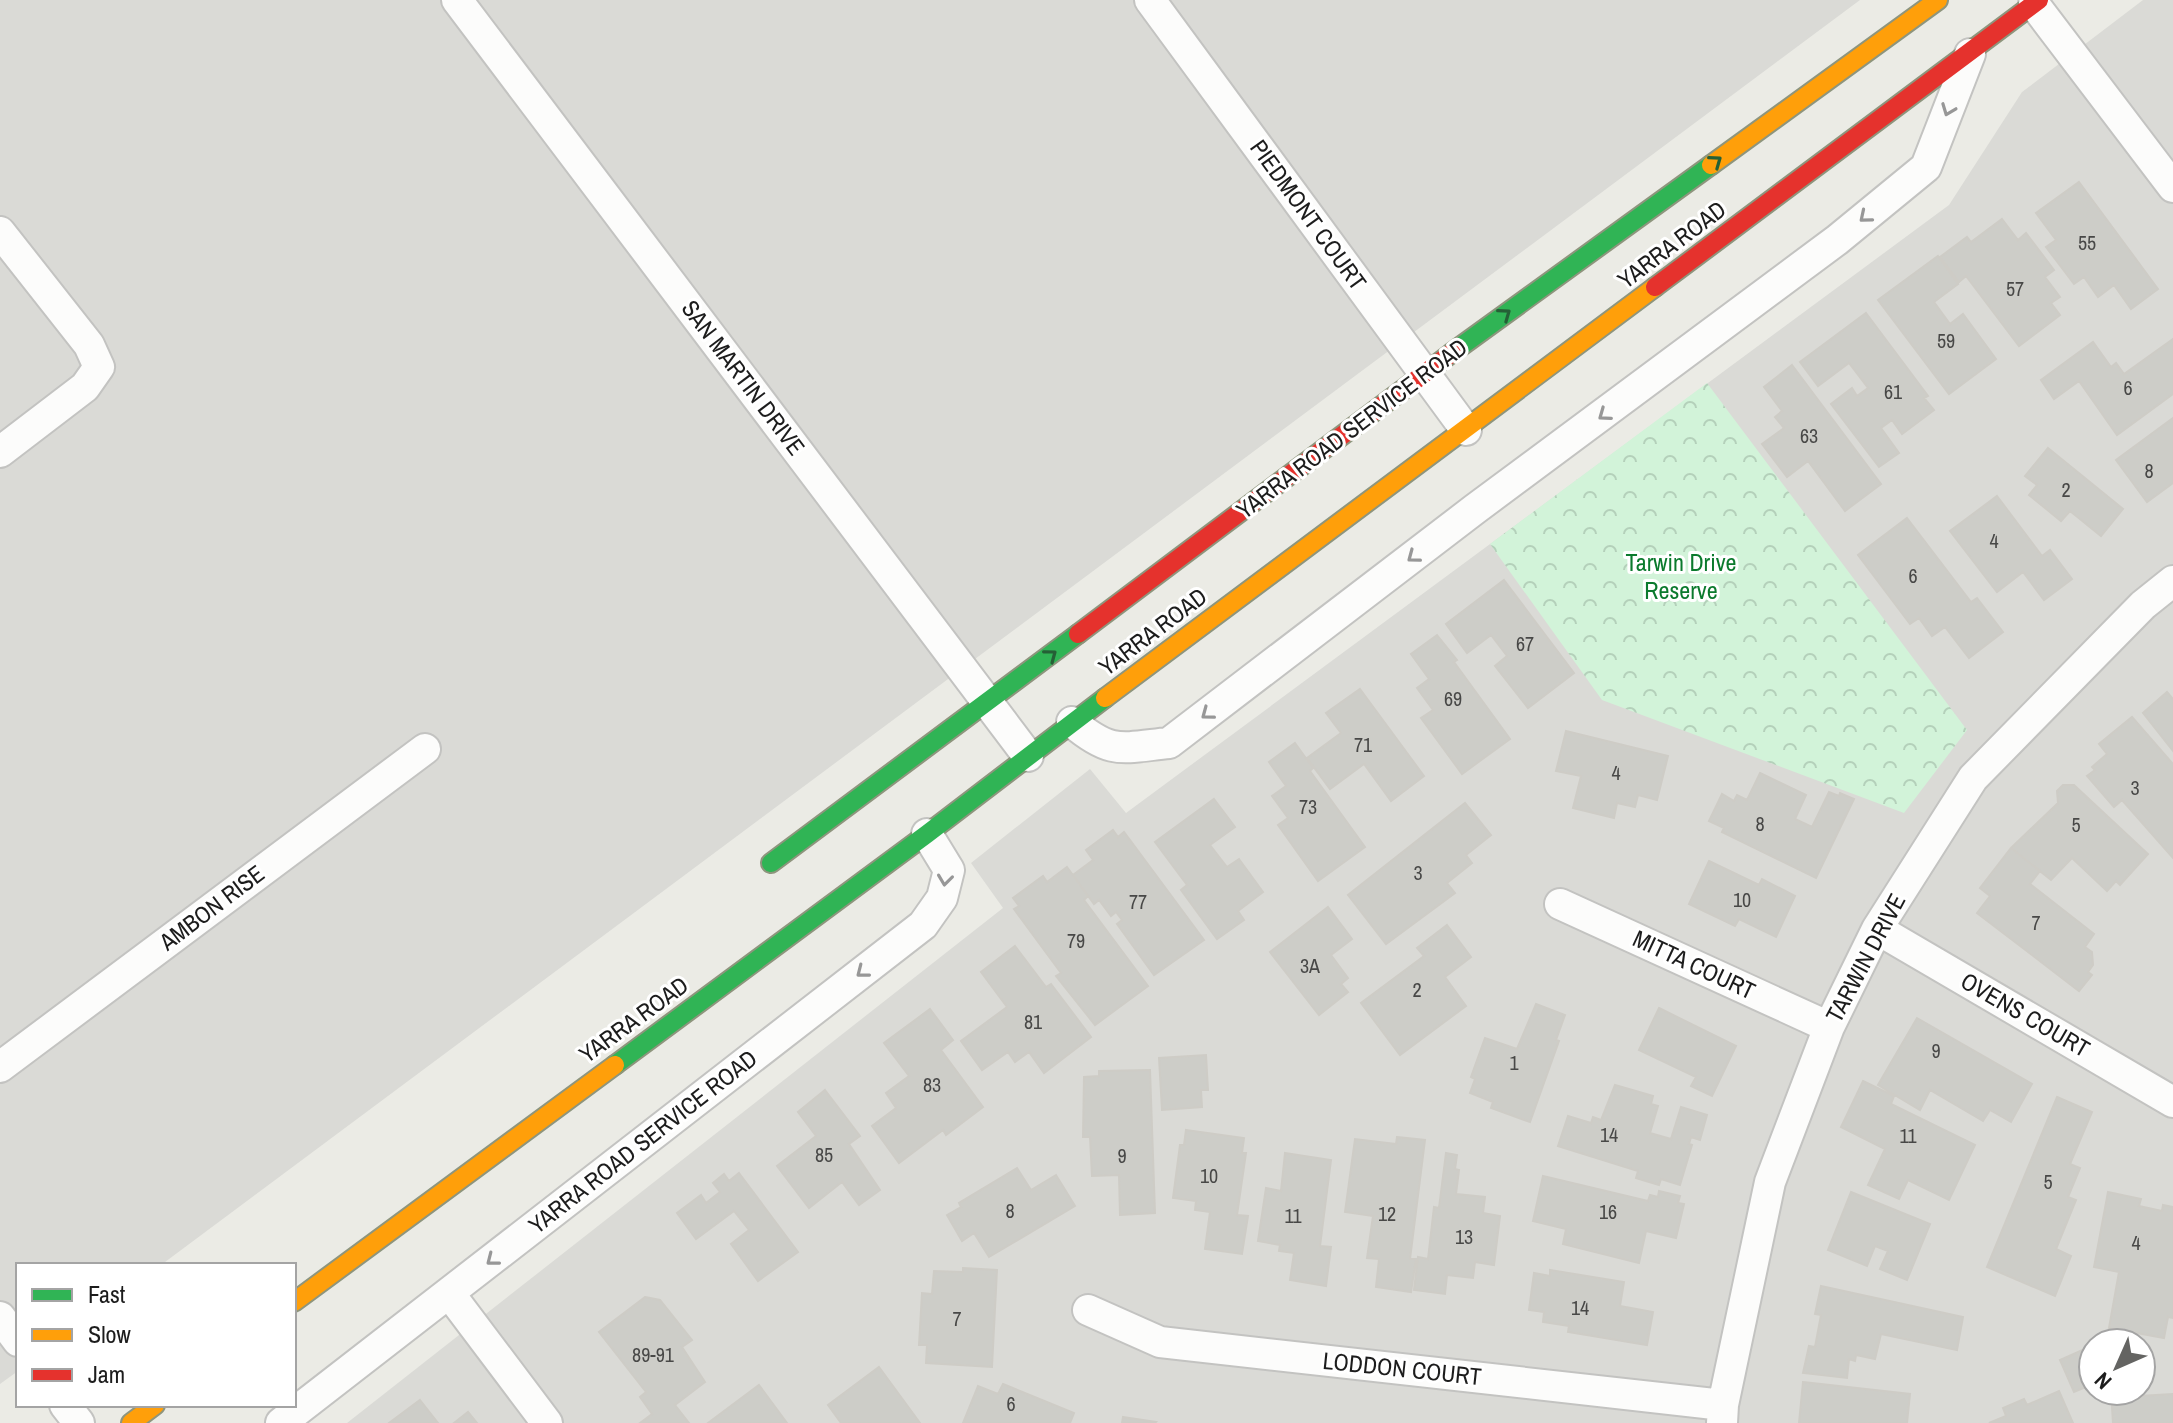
<svg xmlns="http://www.w3.org/2000/svg" width="2173" height="1423" viewBox="0 0 2173 1423" font-family="'Archivo Narrow',sans-serif">
	<style>
		.residential { fill: #dadad6; fill-rule: evenodd }
		.park { fill: url(#park-crowns) }
		.building { fill: #cdcdc8; stroke: #ceccc6; stroke-width: 2 }
		.lines { fill: none; stroke-linecap: round; stroke-linejoin: round }
		.street-casing { stroke: #c3c3c1; stroke-width: 34 }
		.fast-casing { stroke: #8e957d; stroke-width: 22 }
		.slow-casing { stroke: #8e957d; stroke-width: 22 }
		.jam-casing { stroke: #8e957d; stroke-width: 22 }
		.street { stroke: #fcfcfb; stroke-width: 30 }
		.fast { stroke: #30b455; stroke-width: 18 }
		.slow { stroke: #ff9f0a; stroke-width: 18 }
		.jam { stroke: #e5322d; stroke-width: 18 }
		.oneway { stroke: #979797 }
		.oneway2 { stroke: #256036 }
		.labels { text-anchor: middle; stroke-width: 6; stroke-linejoin: round; paint-order: stroke }
		.number-label { font-size: 20px; fill: #484847 }
		.street-label { font-size: 24px; fill: #1c1c1c; stroke: #fff }
		.park-label { font-size: 24px; fill: #0b7a2d; stroke: #fff }
	</style>
	<defs>
		<pattern id="park-crowns" width="20" height="18" patternUnits="userSpaceOnUse" patternTransform="scale(2)"><rect width="20" height="18" fill="#d2f3d9"/><path d="M2 6a3 3 0 1 1 6 0M12 15a3 3 0 1 1 6 0" fill="none" stroke="#b4d0ba"/></pattern>
	</defs>
	<rect width="100%" height="100%" fill="#ebebe5"/>
	<path class="residential" d="M0,0H1860L161,1265H18V1371L0,1384Z
		M2143,0H2173V1423H347L1003,908L971,863L1090,769L1126,813L1949,205L2022,92ZM2093,1343H2141V1391H2093Z"/>
	<path class="park" d="M1707,383L1967,730L1904,813L1602,700L1490,544Z"/>
	<path class="building" d="M2079,182L2158,289L2131,309L2114,285L2098,297L2084,277L2074,284L2046,247L2056,240L2036,213Z
		M2002,219L2018,240L2026,233L2054,270L2045,277L2060,297L2051,303L2060,315L2019,346L1966,276L1959,282L1940,257L1967,237L1971,242Z
		M1938,256L1958,284L1934,302L1950,324L1963,314L1996,359L1949,394L1878,300Z
		M1866,313L1928,396L1924,398L1934,410L1902,434L1892,420L1881,428L1899,453L1879,467L1831,404L1852,388L1857,396L1868,388L1849,363L1818,386L1800,362Z
		M2173,339V394L2117,435L2079,381L2054,399L2041,380L2093,342L2111,367L2116,363L2124,374Z
		M1792,365L1881,484L1845,511L1808,461L1787,477L1762,444L1784,428L1775,417L1782,411L1764,387Z
		M2173,418V483L2147,502L2116,460Z
		M2048,448L2123,509L2101,536L2070,511L2061,521L2029,495L2037,485L2025,476Z
		M1997,496L2042,556L2050,550L2072,579L2044,600L2023,572L1997,592L1950,531Z
		M1907,518L1971,602L1977,598L2003,632L1969,658L1945,627L1932,636L1919,618L1910,624L1858,555Z
		M1504,580L1574,673L1528,708L1495,666L1507,656L1491,635L1467,653L1446,624Z
		M1437,635L1457,660L1454,662L1510,739L1462,774L1421,718L1433,710L1417,688L1429,679L1411,654Z
		M1360,689L1424,776L1391,801L1364,764L1330,789L1307,758L1341,733L1326,713Z
		M2167,692L2173,699V751L2143,713Z
		M2132,717L2173,764V858L2122,800L2114,807L2087,776L2095,770L2092,767L2107,754L2099,744Z
		M1566,731L1668,756L1657,800L1638,795L1635,807L1617,803L1614,818L1573,808L1581,776L1556,771Z
		M1295,743L1313,768L1310,771L1365,847L1318,881L1278,825L1288,818L1272,796L1286,786L1269,762Z
		M1760,773L1806,795L1795,819L1812,827L1829,792L1839,796L1840,793L1854,799L1816,878L1722,832L1724,828L1709,821L1722,794L1734,801L1737,795L1747,800Z
		M2063,785H2074L2148,854L2120,885L2116,881L2107,891L2072,858L2051,880L2011,848L2058,803L2057,791Z
		M1214,799L1235,827L1210,845L1227,867L1239,859L1263,892L1238,911L1244,920L1217,939L1181,890L1187,885L1155,842Z
		M1465,803L1491,835L1466,855L1472,863L1447,883L1455,893L1386,944L1348,895Z
		M1113,830L1118,837L1124,832L1204,940L1154,975L1117,924L1122,920L1116,912L1111,916L1099,900L1094,904L1073,875L1093,860L1086,850Z
		M2011,848L2040,871L2030,884L2094,934L2085,947L2092,952L2093,965L2088,972L2092,975L2079,991L1977,913L1990,896L1980,888Z
		M1709,861L1759,885L1762,879L1795,896L1776,937L1739,919L1735,926L1689,904Z
		M1067,867L1088,896L1084,900L1148,986L1095,1025L1056,976L1061,973L1014,909L1019,906L1013,898L1043,876L1047,882Z
		M1328,907L1352,939L1331,955L1348,978L1341,984L1348,992L1319,1015L1270,952Z
		M1447,925L1471,957L1445,977L1466,1006L1400,1055L1361,1003L1424,956L1417,948Z
		M1015,946L1046,987L1051,984L1091,1037L1044,1073L1029,1052L1015,1062L1008,1052L982,1070L961,1041L1007,1007L981,972Z
		M1536,1004L1565,1015L1556,1040L1559,1041L1530,1122L1491,1108L1493,1102L1470,1093L1475,1079L1471,1077L1485,1038L1517,1049Z
		M1659,1008L1736,1046L1712,1096L1691,1086L1696,1077L1639,1050Z
		M930,1009L953,1040L941,1050L983,1107L946,1135L943,1130L899,1163L872,1126L896,1108L886,1093L909,1076L884,1043Z
		M1917,1018L2032,1084L2011,1122L1990,1110L1983,1121L1930,1090L1920,1110L1878,1085Z
		M1206,1055L1208,1090H1201L1202,1107L1162,1110L1159,1058Z
		M1150,1070L1155,1213L1120,1215L1119,1175L1092,1176L1090,1137H1083L1084,1077L1099,1076V1071Z
		M1863,1081L1894,1096L1891,1104L1975,1145L1949,1200L1908,1180L1899,1199L1868,1185L1885,1149L1841,1127Z
		M1615,1085L1653,1096L1651,1104L1658,1106L1650,1133L1671,1139L1681,1107L1707,1115L1700,1140L1691,1137L1689,1144L1692,1145L1680,1185L1661,1179L1659,1185L1636,1178L1638,1171L1558,1146L1568,1116L1591,1123L1593,1117L1601,1120Z
		M825,1090L860,1136L849,1144L880,1190L859,1205L842,1182L809,1208L777,1166L816,1136L798,1112Z
		M2057,1097L2092,1112L2070,1164L2080,1168L2068,1197L2076,1200L2056,1249L2071,1256L2055,1296L1987,1267Z
		M1186,1130L1244,1138L1242,1153H1246L1237,1215L1248,1216L1242,1254L1205,1249L1210,1212L1195,1210L1196,1201L1173,1198L1180,1145H1184Z
		M1397,1137L1425,1140L1410,1259H1416L1411,1292L1376,1287L1379,1259L1367,1258L1373,1216L1345,1212L1355,1139L1396,1144Z
		M1285,1153L1331,1160L1320,1246L1331,1247L1326,1286L1290,1280L1294,1253L1279,1251L1280,1245L1258,1241L1266,1188L1281,1191Z
		M1446,1153L1457,1155L1455,1169L1459,1170L1456,1194L1485,1197L1483,1213L1500,1216L1494,1265L1475,1262L1473,1278L1447,1275L1445,1294L1414,1290L1418,1257L1428,1259L1434,1207L1439,1208Z
		M1017,1168L1031,1190L1056,1175L1075,1206L989,1257L974,1233L962,1241L947,1215L961,1207L959,1203Z
		M739,1173L798,1252L758,1281L731,1244L749,1230L734,1211L696,1239L677,1213L701,1195L706,1203L720,1192L713,1183L724,1174L729,1181Z
		M1543,1176L1648,1201L1650,1195L1658,1197L1659,1191L1680,1196L1678,1203L1684,1204L1676,1238L1646,1231L1639,1263L1563,1244L1566,1229L1533,1221Z
		M1851,1192L1930,1224L1907,1280L1880,1269L1888,1251L1875,1246L1867,1266L1828,1250Z
		M2108,1192L2141,1199L2139,1206L2162,1211L2163,1205L2173,1207V1318L2168,1317L2164,1338L2109,1328L2119,1272L2094,1267Z
		M963,1268L997,1270L992,1367L926,1363L927,1345H919L922,1293L932,1294L934,1271L963,1272Z
		M1550,1270L1624,1282L1620,1306L1653,1312L1647,1345L1568,1332L1569,1326L1543,1322L1544,1312L1529,1310L1534,1273L1550,1276Z
		M1821,1286L1963,1317L1957,1350L1881,1334L1875,1359L1856,1355L1855,1361L1849,1359L1847,1378L1803,1373L1809,1346L1815,1347L1821,1315L1815,1314Z
		M645,1297L660,1300L692,1340L682,1347L705,1382L675,1405L689,1423H640L652,1414L640,1397L646,1392L599,1332Z
		M2089,1347L2093,1356V1384L2074,1392L2060,1360Z
		M879,1367L920,1423H841L828,1405Z
		M1803,1382L1910,1394L1907,1423H1799Z
		M1003,1384L1074,1413L1070,1423H963L978,1386L998,1394Z
		M759,1385L787,1423H708Z
		M2059,1391L2073,1423H1989L2006,1416L2003,1408L2024,1399L2027,1405Z
		M2111,1391H2138L2139,1396L2173,1394V1423H2113Z
		M420,1400L438,1423H389Z
		M468,1412L477,1423H454Z
		M1123,1417L1156,1422L1155,1423H1122Z"/>
	<g class="lines">
		<g class="street-casing">
			<path id="street" d="M457,0L1028,756
				M1150,0L1466,430
				M2034,4L2173,187
				M0,232L89,345L99,367L85,387L0,452
				M1072,722C1111,755 1121,748 1169,743L1475,509L1837,240L1926,167L1970,54
				M1560,904L1829,1027
				M1877,929L2173,1102
				M0,1067L425,749
				M449,1293L547,1423
				M1088,1310L1160,1342L1723,1405
				M0,1317L18,1341
				M65,1405L79,1423
				M281,1423L923,925L942,898L949,870L927,834
				M1722,1423L1723,1405L1770,1182L1829,1027L1877,929L1973,778L2143,605L2173,581"/>
		</g>
		<g class="fast-casing">
			<path id="fast" d="M1453,352L1711,165
				M771,863L1078,634
				M615,1065L927,834L1105,698"/>
		</g>
		<g class="slow-casing">
			<path id="slow" d="M1711,165L1938,0
				M1105,698L1655,287
				M294,1302L615,1065
				M131,1423L155,1405"/>
		</g>
		<g class="jam-casing">
			<path id="jam" d="M1655,287L2039,0
				M1078,634L1453,352"/>
		</g>
		<use href="#street" class="street"/>
		<use href="#fast" class="fast"/>
		<use href="#slow" class="slow"/>
		<use href="#jam" class="jam"/>
	</g>
	<defs><path id="oneway-chevron" d="M-2-3.5L2.5 0L-2 3.5" fill="none" stroke-width="1.6" stroke-linecap="round" stroke-linejoin="round" transform="scale(2)"/></defs>
	<g class="oneway">
		<use href="#oneway-chevron" transform="translate(1948 110) rotate(111)"/>
		<use href="#oneway-chevron" transform="translate(1865 217) rotate(140)"/>
		<use href="#oneway-chevron" transform="translate(1604 415) rotate(144)"/>
		<use href="#oneway-chevron" transform="translate(1413 557) rotate(143)"/>
		<use href="#oneway-chevron" transform="translate(1207 714) rotate(143)"/>
		<use href="#oneway-chevron" transform="translate(945 880) rotate(97)"/>
		<use href="#oneway-chevron" transform="translate(862 972) rotate(142)"/>
		<use href="#oneway-chevron" transform="translate(492 1260) rotate(142)"/>
	</g>
	<g class="oneway2">
		<use href="#oneway-chevron" transform="translate(1716 161) rotate(-36)"/>
		<use href="#oneway-chevron" transform="translate(1505 314) rotate(-36)"/>
		<use href="#oneway-chevron" transform="translate(1051 655) rotate(-37)"/>
	</g>
	<g class="labels">
		<g class="number-label">
			<text x="2087" y="250">55</text>
			<text x="2015" y="296">57</text>
			<text x="1946" y="348">59</text>
			<text x="2128" y="395">6</text>
			<text x="1893" y="399">61</text>
			<text x="1809" y="443">63</text>
			<text x="2149" y="478">8</text>
			<text x="2066" y="497">2</text>
			<text x="1994" y="548">4</text>
			<text x="1913" y="583">6</text>
			<text x="1525" y="651">67</text>
			<text x="1453" y="706">69</text>
			<text x="1363" y="752">71</text>
			<text x="1616" y="780">4</text>
			<text x="2135" y="795">3</text>
			<text x="1308" y="814">73</text>
			<text x="1760" y="831">8</text>
			<text x="2076" y="832">5</text>
			<text x="1418" y="880">3</text>
			<text x="1742" y="907">10</text>
			<text x="1138" y="909">77</text>
			<text x="2036" y="930">7</text>
			<text x="1076" y="948">79</text>
			<text x="1310" y="973">3A</text>
			<text x="1417" y="997">2</text>
			<text x="1033" y="1029">81</text>
			<text x="1936" y="1058">9</text>
			<text x="1514" y="1070">1</text>
			<text x="932" y="1092">83</text>
			<text x="1609" y="1142">14</text>
			<text x="1908" y="1143">11</text>
			<text x="824" y="1162">85</text>
			<text x="1122" y="1163">9</text>
			<text x="1209" y="1183">10</text>
			<text x="2048" y="1189">5</text>
			<text x="1010" y="1218">8</text>
			<text x="1608" y="1219">16</text>
			<text x="1387" y="1221">12</text>
			<text x="1293" y="1223">11</text>
			<text x="1464" y="1244">13</text>
			<text x="2136" y="1250">4</text>
			<text x="1580" y="1315">14</text>
			<text x="957" y="1326">7</text>
			<text x="653" y="1362">89-91</text>
			<text x="1011" y="1411">6</text>
		</g>
		<g class="street-label">
			<text transform="translate(1308 215) rotate(54)" y="8">PIEDMONT COURT</text>
			<text transform="translate(1672 245) rotate(-37)" y="8">YARRA ROAD</text>
			<text transform="translate(743 378) rotate(53)" y="8">SAN MARTIN DRIVE</text>
			<text transform="translate(1352 429) rotate(-37)" y="8">YARRA ROAD SERVICE ROAD</text>
			<text transform="translate(1153 632) rotate(-37)" y="8">YARRA ROAD</text>
			<text transform="translate(212 908) rotate(-37)" y="8">AMBON RISE</text>
			<text transform="translate(1866 958) rotate(-62)" y="8">TARWIN DRIVE</text>
			<text transform="translate(1694 965) rotate(25)" y="8">MITTA COURT</text>
			<text transform="translate(2025 1015) rotate(30)" y="8">OVENS COURT</text>
			<text transform="translate(634 1020) rotate(-36)" y="8">YARRA ROAD</text>
			<text transform="translate(643 1142) rotate(-38)" y="8">YARRA ROAD SERVICE ROAD</text>
			<text transform="translate(1402 1369) rotate(6)" y="8">LODDON COURT</text>
		</g>
		<g class="park-label">
			<text x="1681" y="571">Tarwin Drive<tspan x="1681" dy="28">Reserve</tspan></text>
		</g>
	</g>
	<rect x="16" y="1263" width="280" height="144" fill="#ffffff" stroke="#a4a4a4" stroke-width="2"/>
	<rect x="32" y="1289" width="40" height="12" fill="#30b455" stroke="#a4a4a4" stroke-width="2"/>
	<text x="88" y="1303" font-size="24" fill="#1c1c1c">Fast</text>
	<rect x="32" y="1329" width="40" height="12" fill="#ff9f0a" stroke="#a4a4a4" stroke-width="2"/>
	<text x="88" y="1343" font-size="24" fill="#1c1c1c">Slow</text>
	<rect x="32" y="1369" width="40" height="12" fill="#e5322d" stroke="#a4a4a4" stroke-width="2"/>
	<text x="88" y="1383" font-size="24" fill="#1c1c1c">Jam</text>
	<g transform="translate(2117 1367) rotate(225)"><circle r="38" fill="#ffffff" stroke="#a4a4a4" stroke-width="2"/>
	<path d="M0-6L14 30L0 20L-14 30Z" fill="#646462"/>
	<text y="-12" font-size="22" font-weight="bold" text-anchor="middle" fill="#1c1c1c">N</text>
	</g>
</svg>
